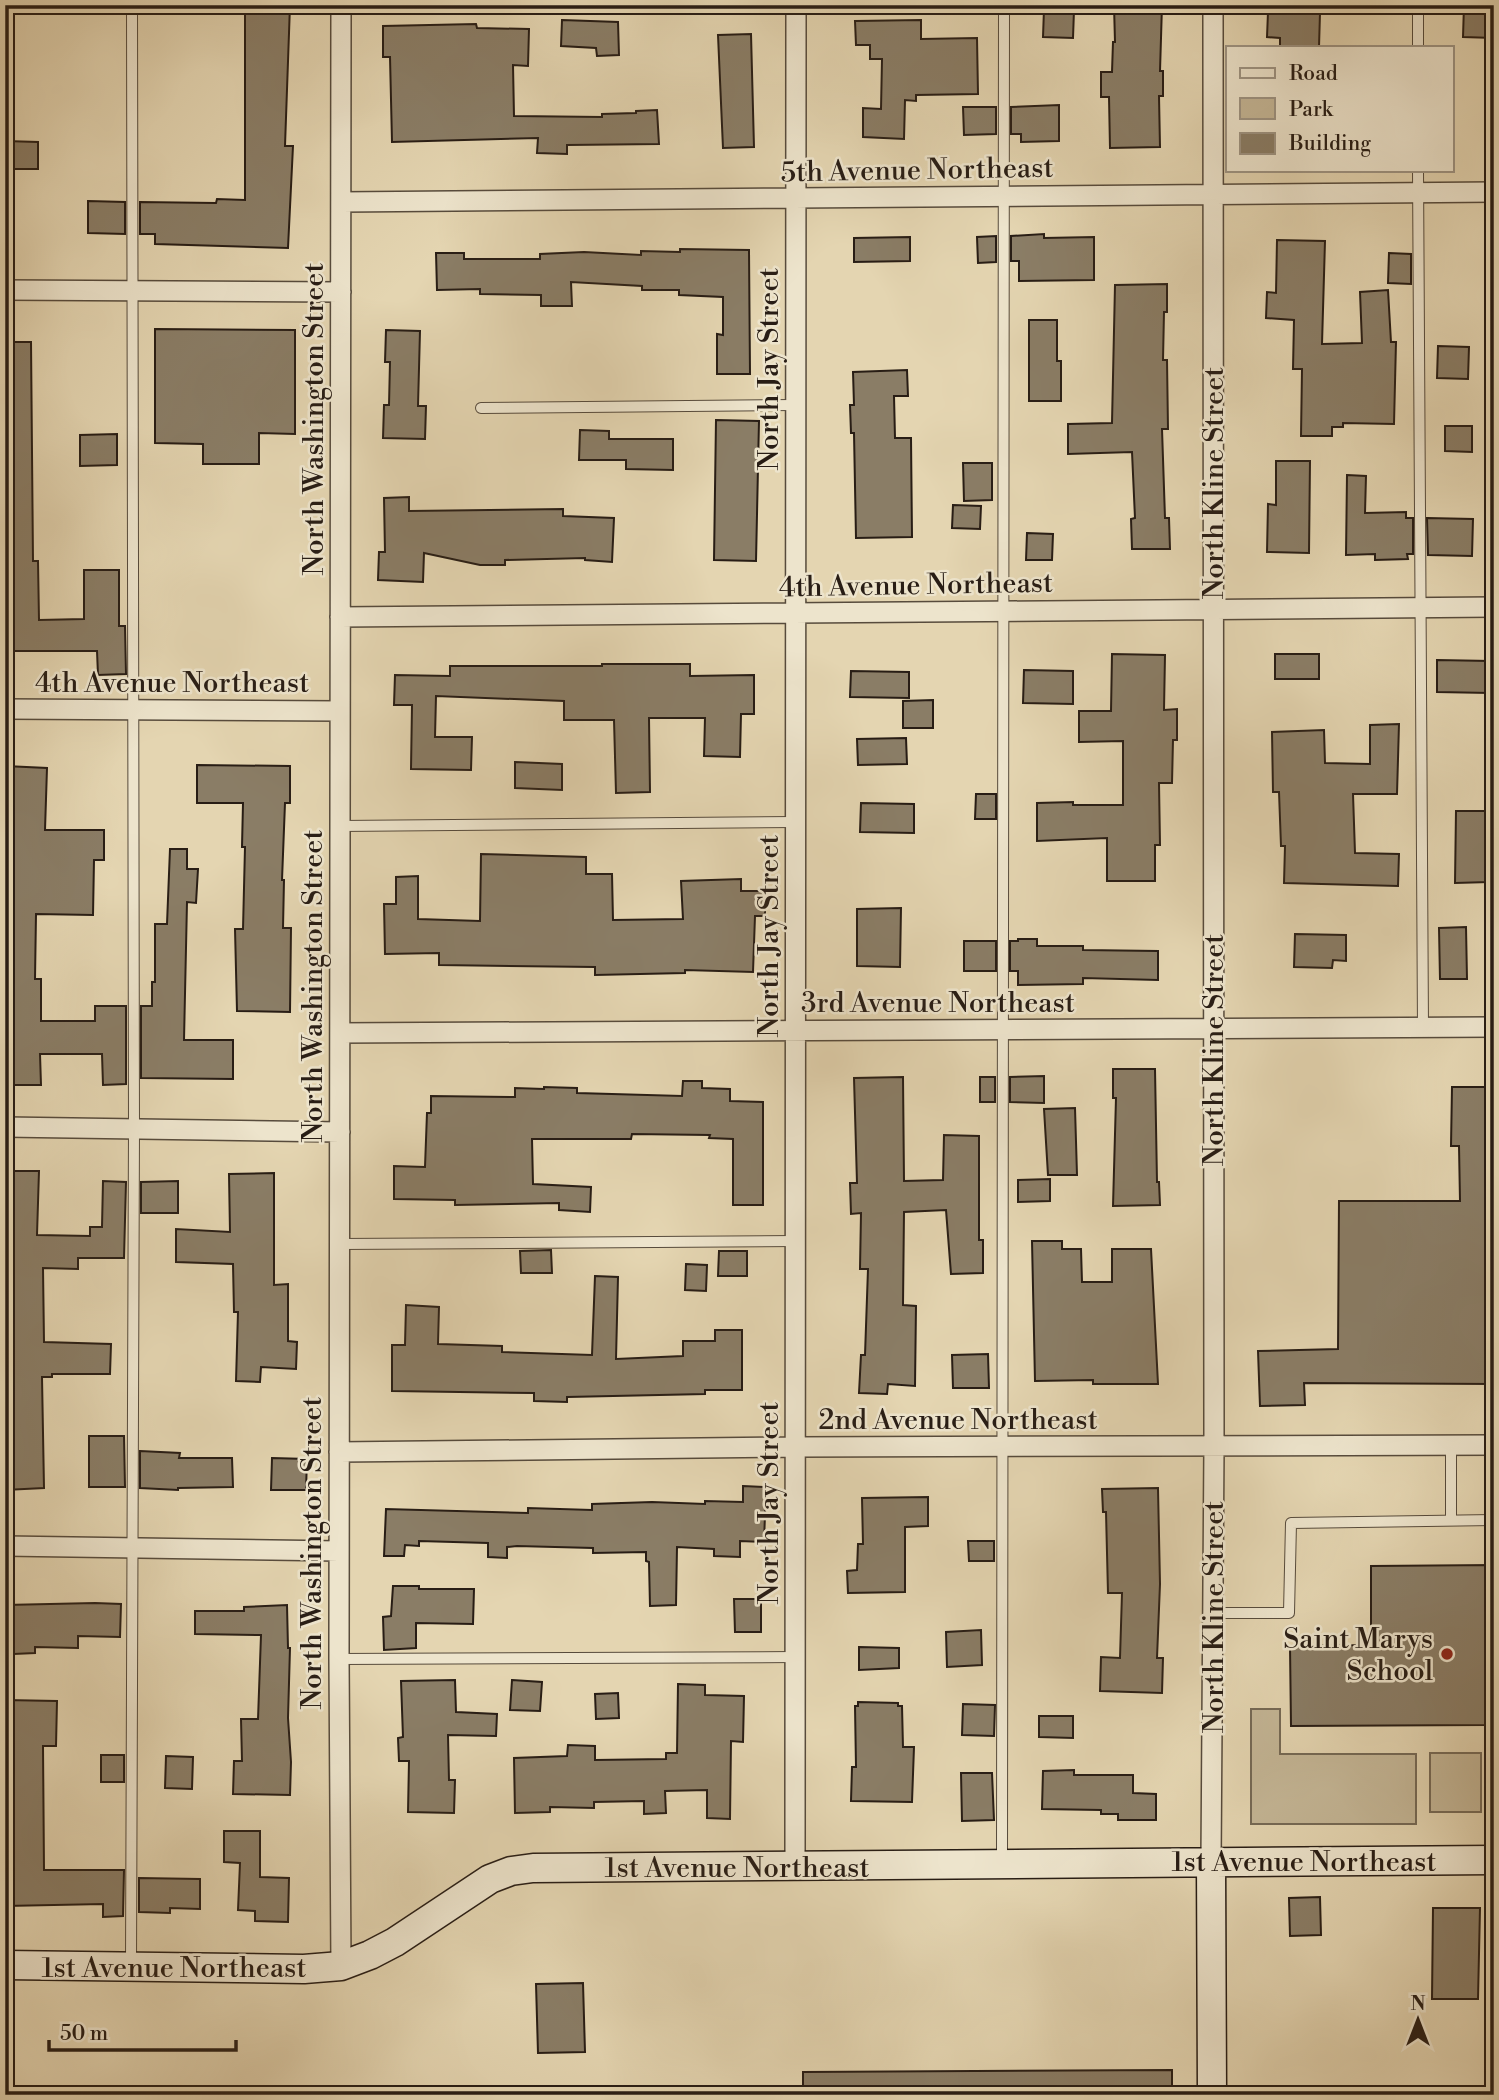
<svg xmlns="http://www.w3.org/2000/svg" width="1499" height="2100" viewBox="0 0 1499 2100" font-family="'Libre Bodoni',serif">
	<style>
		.green { fill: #c4b696; stroke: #766a56; stroke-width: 2 }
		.building { fill: #8a7d66; stroke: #281d15; stroke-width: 2 }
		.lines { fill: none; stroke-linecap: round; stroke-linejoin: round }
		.lane-casing { stroke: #574b3c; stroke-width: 12 }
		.street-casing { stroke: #574b3c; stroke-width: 22 }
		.secondary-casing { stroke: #281d15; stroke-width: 31 }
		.lane { stroke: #ede4cc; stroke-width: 10 }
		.street { stroke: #ede4cc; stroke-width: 19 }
		.secondary { stroke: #ede4cc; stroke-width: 28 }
		.poi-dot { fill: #8f2418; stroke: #ede4cc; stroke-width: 2.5 }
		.labels { text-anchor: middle; stroke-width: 5; stroke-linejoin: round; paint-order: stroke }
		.street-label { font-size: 28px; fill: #281d15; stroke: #ede4cc }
		.poi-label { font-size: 28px; fill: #281d15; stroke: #ede4cc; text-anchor: end }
	</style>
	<rect width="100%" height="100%" fill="#e4d5b1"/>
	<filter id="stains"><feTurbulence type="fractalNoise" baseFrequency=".00286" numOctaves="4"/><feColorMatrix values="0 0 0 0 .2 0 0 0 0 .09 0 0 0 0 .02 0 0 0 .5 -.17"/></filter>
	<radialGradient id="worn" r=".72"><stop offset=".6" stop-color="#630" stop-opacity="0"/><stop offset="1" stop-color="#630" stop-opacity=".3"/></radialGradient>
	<path class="green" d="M1251,1709H1280V1754H1416V1824H1251Z
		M1430,1753H1481V1812H1430Z"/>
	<path class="building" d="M245,5H290L285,146H293L288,248L155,244V234H140V202L216,203L217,199L245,200Z
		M1114,5H1162L1160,71H1163V96H1159L1160,147L1110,148L1109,97H1101V72H1112L1113,42H1115Z
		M1464,5L1494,6V38L1463,37Z
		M1044,9L1074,10L1073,38L1043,37Z
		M1268,12L1320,13L1319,47H1280V38L1267,37Z
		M562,20L618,22L619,55L597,56L596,48L561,46Z
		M921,20V39L977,38L978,94L916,95V101L905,100L904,139L863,137V108L881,109L882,59H870V45H856L855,21Z
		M476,24L477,28L529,29L528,66L513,65L514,116L602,117V114L636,113V111L657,110L659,144L567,145V154L537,153L538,138L392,142L390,57H383V26Z
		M751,34L754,147L723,148L718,35Z
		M1059,105V141L1021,142V134H1011V107Z
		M963,107H996V134L964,135Z
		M5,141L38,142V169H5Z
		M88,201L125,202V234L88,233Z
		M1044,234V238L1094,237V280L1019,281V261H1011V236Z
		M996,236V262L978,263L977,237Z
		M910,237V261L854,262V238Z
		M1277,240L1325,241L1322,344L1362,343L1360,292L1388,290L1391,342H1396L1394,424L1343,423V427H1332V436H1301L1302,369H1293L1294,320L1266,318L1267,292L1276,293Z
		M680,249L749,250L750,374H717V334L723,335V297L679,295V290H642V286L571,282L572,306H541V295L480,294V289L437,290L436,253H464V259H540V254L584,252L641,255V251L680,252Z
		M1389,253L1411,254V284L1388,283Z
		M1167,284V312H1164L1163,360H1167L1168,429H1162L1165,518H1169L1170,549H1132L1131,519L1135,518L1132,452L1068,454V424L1112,423L1115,285Z
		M1029,320H1057V361H1061V401H1029Z
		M155,329L295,330V434L259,433V464H203V444L155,443Z
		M386,330L420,331L418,406H426L425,439L383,438L384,405H389L390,362H385Z
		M5,342H31L33,561H38L39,620L84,619V570H119V626H125L126,674L98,675L97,651H5Z
		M1438,346L1469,347L1468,379L1437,378Z
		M907,370L908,396H894L895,438H911L912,537L856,538L854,433H851L850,405H854L853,372Z
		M716,420L759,421L756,561L714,560Z
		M1445,426H1472V452L1445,451Z
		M580,430L609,431V439H673V470L626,469V460H579Z
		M117,434V465L80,466V435Z
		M1276,461H1310L1309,553L1267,552L1268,504L1276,505Z
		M963,463H992V500L964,501Z
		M1347,475L1366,476L1365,513L1406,512V518H1413V554H1407L1408,559L1375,560V554L1346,555Z
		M409,497V511L563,509V516L614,518L612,562L585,560V558L505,560V565H480L424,553L423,582L378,580L379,552H385L384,498Z
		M953,505L981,506L980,529L952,528Z
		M1427,518L1473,519L1472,556L1428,555Z
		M1027,533L1053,534L1052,560H1026Z
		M1112,654L1165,655L1164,710L1177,709V740H1173L1172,783H1159L1160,845H1155V881H1107V838L1037,841V803L1073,802V805H1123V741L1079,742V711H1111Z
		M1275,654H1319V679H1275Z
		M1437,660L1490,661V693L1437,692Z
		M602,664H690V676L754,675V714H741L740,757L704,756L705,718H649L650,792L616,793L614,720H564V701L436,696L435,737H472L471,770L411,769L412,705H394L395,675L450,676V666H602Z
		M1024,670L1073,671V704L1023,703Z
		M851,671L909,672V698L850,697Z
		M933,700V728H903V701Z
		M1399,724L1397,794H1353L1355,853L1399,854L1398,886L1284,883L1285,846H1281L1279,792H1273L1272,732L1324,730L1325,763L1370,764V725Z
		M906,738L907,764L858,765L857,739Z
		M515,762L562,764V790L515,788Z
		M197,765L290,766V803H285L282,880H284L283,928H291L290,1012L237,1011L235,929H243L245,847H242L243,803H197Z
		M5,766L47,768L45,830H104V860H94L93,915L36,914L35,979H41V1021H95V1006H126V1084L103,1085L102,1054H40L41,1085H9L8,1072H5Z
		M976,794H996V819H975Z
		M861,803L914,804V833L860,832Z
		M1456,811H1494V838H1487L1489,882L1455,883Z
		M170,849H187V869H198L196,903L187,902L184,1040H233V1079L141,1078V1006H152V982H155V924H167Z
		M481,854L586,857V874H612L613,920L683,919L681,881L741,879V891H765V916H755L753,972L685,970V973L595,975V967L439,965V953L385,954L384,904H396V877L418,876V919L480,921Z
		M901,908L900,967L857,966V909Z
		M1466,927L1467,979H1440L1439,928Z
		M1295,934L1346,935V961L1333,960L1332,968L1294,967Z
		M1018,939H1037V946H1083V950L1158,951V980L1083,978V984L1018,985V971H1010V941H1018Z
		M964,941H996V971H964Z
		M1113,1069H1155L1157,1182H1159L1160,1205L1113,1206L1116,1098H1113Z
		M1044,1076V1103L1010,1102V1077Z
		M903,1077L904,1181L943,1180L944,1135L979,1136V1240H983V1273L951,1274L946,1210L904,1212L903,1305L916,1306L915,1386L888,1384L887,1394L859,1393L861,1355H865L868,1269H860L861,1213L851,1214L850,1183H857L854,1078Z
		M980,1077H995V1102H980Z
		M683,1081H702V1088L730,1089V1101L763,1102V1205H733V1139L709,1138L710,1135L632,1134L631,1139H532L533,1184L591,1187L590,1212L559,1210V1203L455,1205V1200L394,1199V1166L425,1167L427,1113H431V1096L515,1097V1088L544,1089V1087L577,1088V1093L682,1096Z
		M1452,1087H1489L1487,1157H1492L1494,1163V1384L1304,1383L1305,1405L1260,1406L1258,1351L1338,1349L1339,1201H1460L1459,1146H1451Z
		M1075,1108L1077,1175H1048L1044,1109Z
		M5,1171H39L37,1235L90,1236V1227H102L103,1181L126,1182L124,1258H78V1269L43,1268L44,1342L111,1344L110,1374H52V1377H42L44,1488L5,1490Z
		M274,1173V1285L288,1284V1341L297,1342L296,1369L261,1367L260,1382L236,1381L238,1312H234L233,1264L176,1262V1229L230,1232L229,1174Z
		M1050,1179V1201L1018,1202V1180Z
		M178,1181V1213H141V1182Z
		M1032,1241H1062V1249H1081L1082,1282H1112V1249H1151L1158,1384H1093V1380L1035,1381Z
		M551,1250L552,1273H521L520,1251Z
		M719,1251H747V1276H718Z
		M686,1264L707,1265L706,1291L685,1290Z
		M595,1276L618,1277L616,1359L683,1356V1341H715V1330H742V1390H705V1394L567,1397V1402L534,1401V1393L392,1391V1345H405L406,1305L439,1307L438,1344L502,1346V1352L592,1355Z
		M988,1354L989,1388H953L952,1355Z
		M89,1436H124L125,1487H89Z
		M140,1451L180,1453L179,1458H232L233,1487L178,1488V1490L140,1488Z
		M272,1458L307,1459L306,1490H271Z
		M743,1486L766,1487L764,1542L740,1541V1557L714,1556V1549L677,1547L676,1605L650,1606L649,1562L646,1561V1552L593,1553V1548L517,1546L507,1547V1558L488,1557V1543L419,1541V1546L405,1545L404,1556H384L386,1509L528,1513V1508L592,1510V1504L652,1502L705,1504V1501L743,1502Z
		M1158,1488L1160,1584L1157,1658H1163L1162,1693L1100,1691L1101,1657L1120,1658L1122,1593H1108L1106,1512H1103L1102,1489Z
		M928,1497V1526L905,1527V1592L848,1593L847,1571L857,1570L858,1544H863L862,1498Z
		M968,1541H994V1561H969Z
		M1494,1565V1718H1485V1725L1291,1726L1290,1646L1371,1645V1566Z
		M393,1586H419V1589H474L473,1624L416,1623V1648L384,1650L383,1617L391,1616Z
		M734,1599H761V1632H735Z
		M95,1603L121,1604L120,1637L78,1636V1648L35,1647V1653L14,1654V1642H5V1605Z
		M287,1605L288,1648H290L288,1718L291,1762L290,1795L233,1794L234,1761H242L241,1719H258L261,1635L195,1634V1611H244V1607Z
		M981,1630L982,1665L947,1667L946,1632Z
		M859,1647L899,1648V1668L859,1670Z
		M455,1680L456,1712L497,1714L496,1736L448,1735L449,1780H455L454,1813L408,1812L409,1761H399L398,1738L403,1737L401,1681Z
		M512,1680L542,1682L540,1711L510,1710Z
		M678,1684L705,1685V1695L744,1696L743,1742L731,1741L730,1819L707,1818V1790L665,1791L666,1813L644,1814V1801L594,1802V1808L550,1807V1812L515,1813L514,1758L567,1756L568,1745L595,1746V1760L666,1759V1753H677Z
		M618,1693L619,1718L596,1719L595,1694Z
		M5,1700L57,1701L56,1746H43L44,1870H124L123,1916L103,1917V1904L5,1906Z
		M858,1702L898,1703V1706H902L903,1747H914L912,1802L851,1801L852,1767H856L855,1706H858Z
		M963,1704L995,1705L994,1736L962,1735Z
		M1039,1716H1073V1738L1039,1737Z
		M101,1755H124V1782H101Z
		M166,1756L193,1757L192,1789L165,1788Z
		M1074,1770V1775H1133V1793L1156,1794V1820H1118V1814H1101V1810L1042,1809L1043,1771Z
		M961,1773H992L994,1820L962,1821Z
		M224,1831H260V1877L289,1878L288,1922L255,1921V1911L238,1910L240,1863L224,1862Z
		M139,1878L200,1879V1909L170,1908V1913L139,1912Z
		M1320,1897L1321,1935L1290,1936L1289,1898Z
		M1433,1908H1480L1478,1999H1432Z
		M583,1983L585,2052L538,2053L536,1984Z
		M1172,2070V2095H803V2072Z"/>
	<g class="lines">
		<g class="lane-casing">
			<path id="lane" d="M1418,47V5
				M1418,170L1423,1028
				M481,408L796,405
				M340,826L795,822
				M340,1244L797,1241
				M1451,1520V1445
				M1213,1613H1289L1291,1523L1494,1520
				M339,1659L796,1657
				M1002,1861L1004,5
				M131,1963L134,1128L132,5"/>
		</g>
		<g class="street-casing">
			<path id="street" d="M341,5L339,1659L341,1966
				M342,202L1494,192
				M5,290L341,292
				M340,617L1494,607
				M5,709L339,711
				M340,1033L1494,1027
				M5,1127L340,1132
				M339,1452L795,1447L1494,1445
				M5,1546L339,1551
				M1211,1861L1214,1446L1213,5
				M795,1866L796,5"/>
		</g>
		<g class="secondary-casing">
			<path id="secondary" d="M1211,1861L1212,2095
				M5,1965L304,1969L341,1966L370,1955L395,1942L490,1879L511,1871L533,1868L1494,1860"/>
		</g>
		<use href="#lane" class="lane"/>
		<use href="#street" class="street"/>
		<use href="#secondary" class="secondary"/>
	</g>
	<circle class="poi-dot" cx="1447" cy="1654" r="7"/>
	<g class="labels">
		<g class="street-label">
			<text transform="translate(917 169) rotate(-1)" y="10">5th Avenue Northeast</text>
			<text transform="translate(768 369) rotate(-90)" y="10">North Jay Street</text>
			<text transform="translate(313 419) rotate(-90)" y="10">North Washington Street</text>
			<text transform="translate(1213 483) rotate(-90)" y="10">North Kline Street</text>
			<text transform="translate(916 584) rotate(-1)" y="10">4th Avenue Northeast</text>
			<text x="172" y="692">4th Avenue Northeast</text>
			<text transform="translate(768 936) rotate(-90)" y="10">North Jay Street</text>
			<text transform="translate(312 986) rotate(-90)" y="10">North Washington Street</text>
			<text x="938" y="1012">3rd Avenue Northeast</text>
			<text transform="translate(1213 1050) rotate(-90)" y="10">North Kline Street</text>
			<text x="958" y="1429">2nd Avenue Northeast</text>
			<text transform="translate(768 1503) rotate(-90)" y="10">North Jay Street</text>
			<text transform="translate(311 1553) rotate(-90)" y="10">North Washington Street</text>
			<text transform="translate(1213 1617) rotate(-90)" y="10">North Kline Street</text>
			<text x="1304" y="1871">1st Avenue Northeast</text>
			<text x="737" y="1877">1st Avenue Northeast</text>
			<text x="174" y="1977">1st Avenue Northeast</text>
		</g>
		<g class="poi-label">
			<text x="1433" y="1648">Saint Marys<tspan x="1433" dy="32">School</tspan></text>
		</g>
	</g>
	<rect width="1499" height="2100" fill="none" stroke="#e4d5b1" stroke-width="28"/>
	<rect x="7" y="7" width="1485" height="2086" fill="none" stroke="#281d15" stroke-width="3.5"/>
	<rect x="14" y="14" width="1471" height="2072" fill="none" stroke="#281d15" stroke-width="2"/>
	<rect x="1226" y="46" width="228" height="126" fill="#ede4cc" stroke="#9e9483" stroke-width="2"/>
	<rect x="1240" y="68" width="35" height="10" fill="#ede4cc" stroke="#9e9483" stroke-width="2"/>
	<text x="1289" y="80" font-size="21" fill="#281d15">Road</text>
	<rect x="1240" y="98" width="35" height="21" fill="#c4b696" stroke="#9e9483" stroke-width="2"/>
	<text x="1289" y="116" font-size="21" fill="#281d15">Park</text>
	<rect x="1240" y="133" width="35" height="21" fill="#8a7d66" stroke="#9e9483" stroke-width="2"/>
	<text x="1289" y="150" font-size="21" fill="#281d15">Building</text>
	<g transform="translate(1418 2020)" stroke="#ede4cc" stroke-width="5" paint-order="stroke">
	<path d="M0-5L12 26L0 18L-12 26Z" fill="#281d15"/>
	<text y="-10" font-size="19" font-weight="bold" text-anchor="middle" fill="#281d15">N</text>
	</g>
	<path d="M49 2040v10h187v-10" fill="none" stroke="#281d15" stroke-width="3.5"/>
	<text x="60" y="2040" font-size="21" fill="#281d15" stroke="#ede4cc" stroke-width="5" paint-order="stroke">50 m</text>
	<rect width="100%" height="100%" filter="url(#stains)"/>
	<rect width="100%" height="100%" fill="url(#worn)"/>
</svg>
